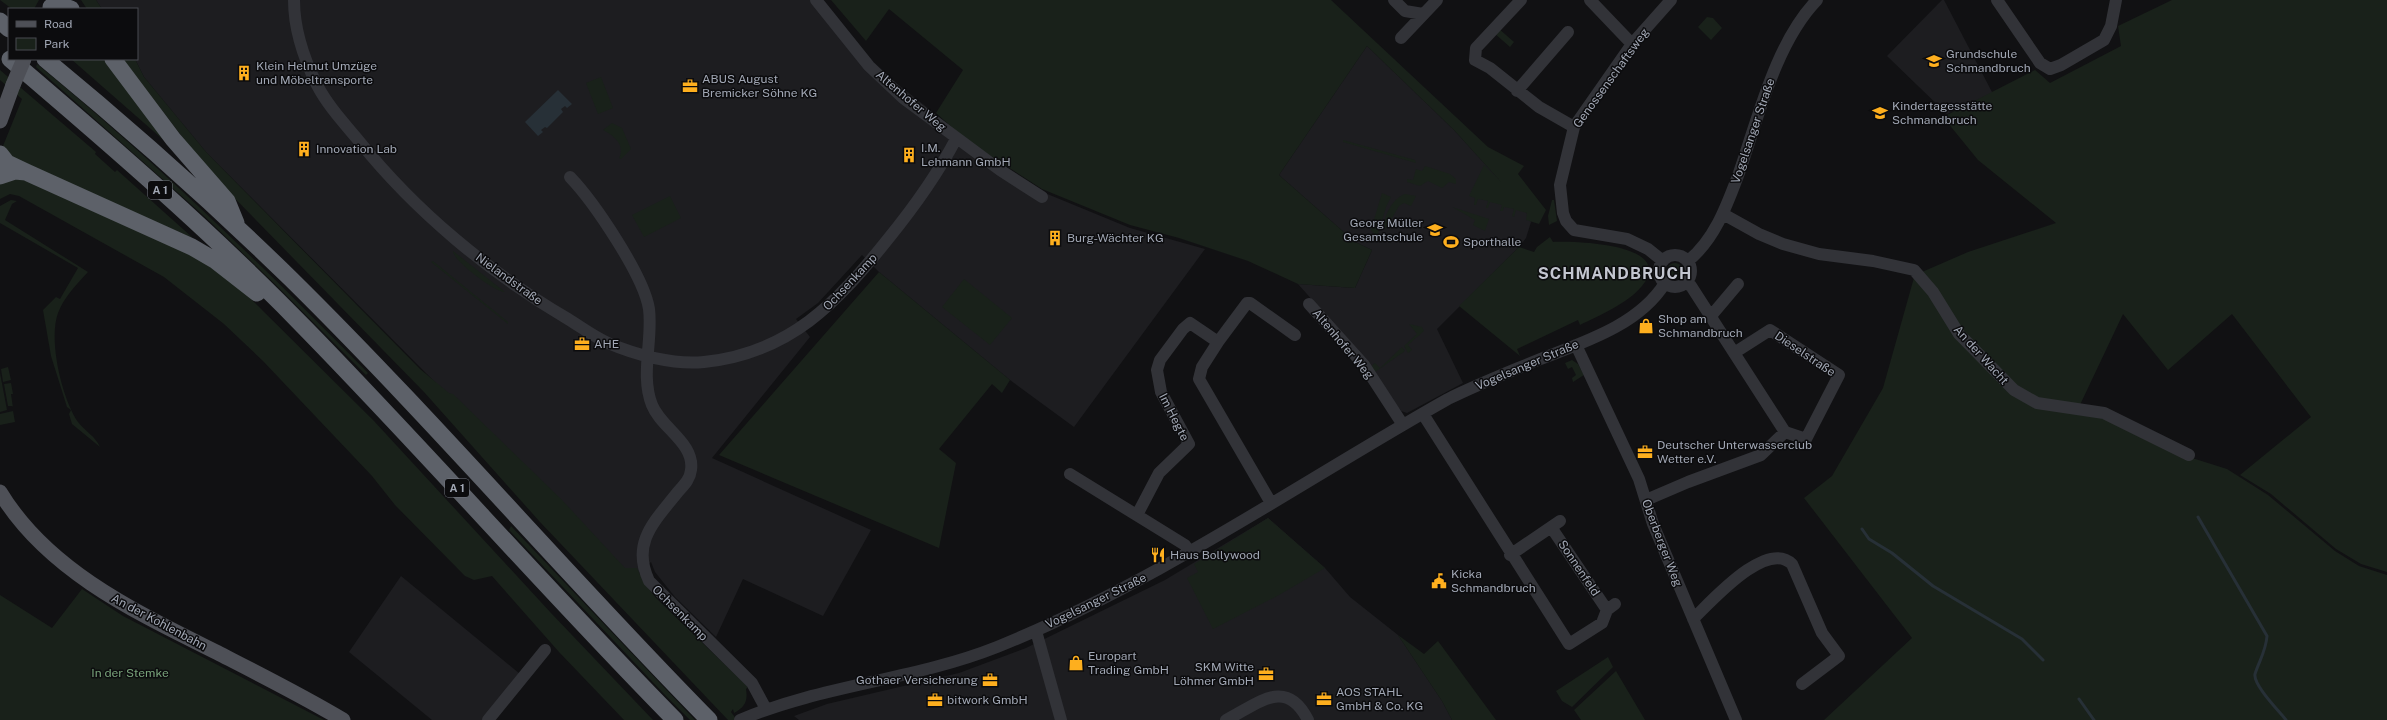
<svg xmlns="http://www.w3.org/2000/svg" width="2387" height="720" viewBox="0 0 2387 720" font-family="'Public Sans',sans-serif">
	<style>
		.built { fill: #1d1d20 }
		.green { fill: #19211a }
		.water { fill: #273037 }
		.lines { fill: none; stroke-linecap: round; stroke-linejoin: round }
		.stream { stroke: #273037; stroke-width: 3 }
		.minor { stroke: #323338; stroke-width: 12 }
		.major { stroke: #4e5057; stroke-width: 15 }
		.highway { stroke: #5d6169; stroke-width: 17 }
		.major-bridge { stroke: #4e5057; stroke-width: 15 }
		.labels { text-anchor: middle; stroke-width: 3; stroke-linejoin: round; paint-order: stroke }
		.shield { fill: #0c0c0e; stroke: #747882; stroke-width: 1 }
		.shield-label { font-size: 11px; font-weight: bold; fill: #a1a7b4 }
		.poi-label { font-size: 12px; fill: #a1a7b4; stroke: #0c0c0e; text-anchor: start }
		.street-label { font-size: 12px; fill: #a1a7b4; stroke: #0c0c0e }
		.park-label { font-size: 12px; fill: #77a179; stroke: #0c0c0e }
		.district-label { font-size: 16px; font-weight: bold; letter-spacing: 1px; fill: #c3c6d0; stroke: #0c0c0e }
	</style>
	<rect width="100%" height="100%" fill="#111113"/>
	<path class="built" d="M96,0H819L876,67L991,158L1040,191L1130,228L1205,249L1074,427L1010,380L879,272L862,255L818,303L796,319L810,337L712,458L871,530L823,616L743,579L716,637L675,597L655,572L651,562L631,579L206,152L144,77L135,59H137V9H102Z
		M1942,0H1944L1993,94L1947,114L1887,56Z
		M1367,46L1454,130L1524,207L1531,222L1526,238L1519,247L1437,329L1463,383L1407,413L1401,411L1347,339L1298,284L1355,288L1372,250L1355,242L1279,175Z
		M1268,518L1325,568L1350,597L1398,635L1442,701L1452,720H799L794,716L827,704L959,673L1026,648L1165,580Z
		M401,576L520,674L482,720H432L349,652Z"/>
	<path class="green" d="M0,0H39L34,9H12Z
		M81,0H96L102,9H87Z
		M831,0H1331L1488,147L1524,166L1518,174L1546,210L1539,224L1526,220L1527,213L1516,210L1514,217L1512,216L1514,209L1504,207L1503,211H1500L1502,205L1490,202L1488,208H1486L1488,201L1478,199L1476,205H1474L1475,198L1469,196L1484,165L1501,182L1454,130L1367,46L1279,175L1355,242L1372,250L1355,288L1298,284L1248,261L1179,238L1130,225L1042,189L966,140L936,113L963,70L889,9L866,41Z
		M2172,0H2387V572L2361,564L2336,549L2271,494L2240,475L2311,417L2232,314L2168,370L2123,314L2079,407L2039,401L2015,389L1961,333L1922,272L1968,252L2056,223L1978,160L1943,117L2035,70L2050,83L2121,46L2118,26Z
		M1707,17L1713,18L1722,28L1711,40L1698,27Z
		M1498,28L1514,42L1510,47L1494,33Z
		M71,59H104L168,144Z
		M123,59H135L144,77L206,152L420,369L449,393L453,394L562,500L625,568H637L644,583L656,598L748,687L746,689C748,701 745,707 734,713L733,709L731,712L737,720H728L540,522L424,392L209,172Z
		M37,64C154,160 262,265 368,373L366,375L275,284L203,215L36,67Z
		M0,70L96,152L95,154L115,172L117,170L193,238L16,162L6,153L3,146L22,99L0,80Z
		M601,77L613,108L598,114L586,83Z
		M612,123L622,128L631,149L621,159L619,158C626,145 613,135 603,130Z
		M1343,140L1415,160L1416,163L1343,142Z
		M1425,166L1450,174L1456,179V184L1449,182L1442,188L1428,181L1420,186L1407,182V179L1413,180L1416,169L1422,171Z
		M18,177L182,247L241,289L374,421L551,613L653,720H624L559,652L492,576L474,580L465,576L395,505L372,476L263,361L224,324L164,277L19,196L10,194L0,199V183Z
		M1382,193L1391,197L1386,207L1378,234L1375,235L1371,230Z
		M1405,194L1416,196L1411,206L1404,203L1399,206L1385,230C1382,217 1393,198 1405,194Z
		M670,196L681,218L644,237L632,215Z
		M11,200L17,201L12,204L5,220L88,272C77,284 64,297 58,313C48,340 62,399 78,422C85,431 96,437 100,447L72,424L69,414L71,410L67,407L51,356L43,310L56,297L60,299L78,268L0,223V206Z
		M1552,200H1554L1557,221L1549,225L1548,216Z
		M1452,207L1489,219L1485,231L1473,225L1475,220Z
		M1550,237L1553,242C1572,241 1677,243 1642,286C1627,304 1600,315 1580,325L1578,320L1517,349L1520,356L1459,306L1519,247L1534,252L1537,247Z
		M453,251L505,292C496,293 452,260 453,251Z
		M433,261L508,322V324L431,262Z
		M1667 271a8 8 0 1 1 16 0a8 8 0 1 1-16 0Z
		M879,272L1010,380L1002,393L992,384L939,449L956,463L939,548L719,455Z
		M1915,274L2012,391L2088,412L2189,457L2227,469L2268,495L2335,551L2359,566L2387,575V720H1824L1912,638L1804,498L1832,476L1883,388Z
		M964,279L1012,318L990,345L942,307Z
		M1409,324L1422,327L1424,331L1408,345L1412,350L1408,353L1404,346L1417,334Z
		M1402,347L1405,351L1375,372L1371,366L1375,363L1380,368Z
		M1572,360L1578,364L1584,375L1573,382L1572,378L1576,375L1572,367L1568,369L1565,363Z
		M8,367L11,380L3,382L1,369Z
		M0,373L7,410L0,412Z
		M11,383L13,394H11L13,408V406H8L4,384Z
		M13,411L15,422L0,425V414Z
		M1268,518L1325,568L1279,595L1213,629L1187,578L1198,572L1194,564Z
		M511,526L695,720H690L665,695L509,530Z
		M82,589L123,616L324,720H0V595L52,628Z
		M1398,635L1424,654L1438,641L1496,720H1452L1442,701Z
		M1608,657L1613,667L1572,707L1562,701L1556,691Z
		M1616,671L1645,720H1581L1574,710Z"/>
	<path class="water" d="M558,90L572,104L567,108L565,106L561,109L563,112L547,128L545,127L541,130L543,132L538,136L525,122Z"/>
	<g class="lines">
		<path class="stream" d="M2198,517L2267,636C2266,651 2259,661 2255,674C2253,685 2279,711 2286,720
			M1862,529L1869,539L1892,553L1933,586L2022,639L2043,660
			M2079,699L2094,720"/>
		<path class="minor" d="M294,0C294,29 304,59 317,85C328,106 344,123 359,141C416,212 490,273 568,319C581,327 594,337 608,343C636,355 673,365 704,362C790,353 837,303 888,239C914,207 937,175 956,139
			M816,0L869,66L903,98L1000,170L1042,197
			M1394,0L1405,11L1423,14
			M1521,0L1476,48L1475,60L1490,68L1539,107L1574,127
			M1590,0L1632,44
			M1997,0L2040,63L2050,69L2061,65L2104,40L2111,26L2116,0
			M1401,38L1437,0
			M1517,91L1568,32
			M570,177C594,202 644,276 649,309C653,340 640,375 652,405C661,428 695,443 691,470C690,480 683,486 677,493C654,522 631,543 649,581L752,683L766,709
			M1723,214L1759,234L1783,244L1819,254L1873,261L1914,270L1933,292L1959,334L2014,390L2037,403L2104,413L2189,455
			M1659 271a16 16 0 1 1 32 0a16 16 0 1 1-32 0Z
			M1663,261L1648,249L1627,239L1574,230L1566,221L1563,213L1560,185L1574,127L1632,44L1671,0
			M1688,261C1715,239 1727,205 1739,173C1758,118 1776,42 1817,0
			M1686,283L1691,286L1785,432
			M1309,304L1364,365L1403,425
			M1711,316L1738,284
			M1218,342L1247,303H1250L1295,335
			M1576,345L1639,479L1653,524L1736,720
			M1423,414L1569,644L1602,623L1607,610L1615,604
			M1070,474L1185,545L1189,551
			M1646,500L1688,482L1761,455L1785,432L1806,439L1839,375L1770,330L1734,353
			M1137,515L1159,473L1189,444L1161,392L1157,370L1160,360L1183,329L1190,323L1218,342L1202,367L1199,379L1271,503
			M1551,527L1607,610
			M1510,555L1560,521
			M1693,619C1711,602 1766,539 1792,564L1822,633L1839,656L1802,684
			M1036,631L1061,720
			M488,720L545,650
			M740,720C822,685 914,680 997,647C1156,583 1299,483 1448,399C1476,385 1504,374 1533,362C1578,344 1638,327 1665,283
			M1226,720C1258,704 1286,676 1308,720"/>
		<path class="major" d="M0,121L13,85
			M0,492C48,572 140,614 220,654C261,675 303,696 343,720"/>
		<path class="highway" d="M51,7L62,6L71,9
			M0,21L9,29
			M10,59C112,146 213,233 306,329C431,457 549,592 675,720
			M45,59C130,129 212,202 291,279C435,421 567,576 709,720
			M113,59L173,139L227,201L236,223
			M0,154L7,163L26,172L192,247L216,261L257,293
			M0,176L15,171L26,172"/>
		<path class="major-bridge" d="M13,85L24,59"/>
	</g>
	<defs>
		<g id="school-bare" transform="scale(1.2)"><path d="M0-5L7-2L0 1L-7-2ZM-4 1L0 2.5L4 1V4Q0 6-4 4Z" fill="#feaf1e" stroke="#0c0c0e" stroke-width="2.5" paint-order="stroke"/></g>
		<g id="building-bare" transform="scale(1.2)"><path d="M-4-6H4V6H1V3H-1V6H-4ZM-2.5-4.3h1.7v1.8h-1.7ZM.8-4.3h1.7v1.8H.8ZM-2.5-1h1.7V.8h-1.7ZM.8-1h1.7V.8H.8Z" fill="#feaf1e" stroke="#0c0c0e" stroke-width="2.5" paint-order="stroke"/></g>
		<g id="office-bare" transform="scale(1.2)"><path d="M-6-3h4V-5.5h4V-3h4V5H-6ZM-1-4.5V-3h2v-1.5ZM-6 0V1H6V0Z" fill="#feaf1e" stroke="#0c0c0e" stroke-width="2.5" paint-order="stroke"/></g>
		<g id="stadium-bare" transform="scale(1.2)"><path d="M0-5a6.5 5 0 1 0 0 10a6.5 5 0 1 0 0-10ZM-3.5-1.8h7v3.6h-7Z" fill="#feaf1e" stroke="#0c0c0e" stroke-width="2.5" paint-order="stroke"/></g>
		<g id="shop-bare" transform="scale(1.2)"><path d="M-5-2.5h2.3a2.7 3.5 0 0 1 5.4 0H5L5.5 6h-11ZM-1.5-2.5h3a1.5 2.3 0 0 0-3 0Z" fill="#feaf1e" stroke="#0c0c0e" stroke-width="2.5" paint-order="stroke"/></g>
		<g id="restaurant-bare" transform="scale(1.2)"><path d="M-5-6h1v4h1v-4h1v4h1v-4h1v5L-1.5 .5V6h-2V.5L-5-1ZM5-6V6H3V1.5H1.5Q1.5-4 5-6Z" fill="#feaf1e" stroke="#0c0c0e" stroke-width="2.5" paint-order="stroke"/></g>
		<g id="civic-bare" transform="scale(1.2)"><path d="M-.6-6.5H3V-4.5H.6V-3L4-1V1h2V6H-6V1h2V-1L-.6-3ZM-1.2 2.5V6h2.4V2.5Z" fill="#feaf1e" stroke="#0c0c0e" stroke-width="2.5" paint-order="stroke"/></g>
	</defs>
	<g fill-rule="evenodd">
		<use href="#school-bare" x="1934" y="61"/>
		<use href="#building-bare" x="244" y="73"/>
		<use href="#office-bare" x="690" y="86"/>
		<use href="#school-bare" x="1880" y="113"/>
		<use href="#building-bare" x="304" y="149"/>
		<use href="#building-bare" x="909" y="155"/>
		<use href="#school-bare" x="1435" y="230"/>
		<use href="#building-bare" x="1055" y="238"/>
		<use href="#stadium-bare" x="1451" y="242"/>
		<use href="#shop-bare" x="1646" y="326"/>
		<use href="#office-bare" x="582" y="344"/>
		<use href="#office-bare" x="1645" y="452"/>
		<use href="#restaurant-bare" x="1158" y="555"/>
		<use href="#civic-bare" x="1439" y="581"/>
		<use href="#shop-bare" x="1076" y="663"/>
		<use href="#office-bare" x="1266" y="674"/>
		<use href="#office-bare" x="990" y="680"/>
		<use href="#office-bare" x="1324" y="699"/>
		<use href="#office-bare" x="935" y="700"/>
	</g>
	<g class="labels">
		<g class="shield">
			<rect x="148" y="181" width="24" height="18" rx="3"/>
			<rect x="445" y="479" width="24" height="18" rx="3"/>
		</g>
		<g class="shield-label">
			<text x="160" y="194">A 1</text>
			<text x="457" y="492">A 1</text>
		</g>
		<g class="poi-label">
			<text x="1946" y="58">Grundschule<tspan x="1946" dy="14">Schmandbruch</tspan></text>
			<text x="256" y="70">Klein Helmut Umzüge<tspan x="256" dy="14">und Möbeltransporte</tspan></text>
			<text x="702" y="83">ABUS August<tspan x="702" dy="14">Bremicker Söhne KG</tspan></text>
			<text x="1892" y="110">Kindertagesstätte<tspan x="1892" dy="14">Schmandbruch</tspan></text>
			<text x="921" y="152">I.M.<tspan x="921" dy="14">Lehmann GmbH</tspan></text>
			<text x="316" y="153">Innovation Lab</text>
			<text x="1423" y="227" text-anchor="end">Georg Müller<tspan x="1423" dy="14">Gesamtschule</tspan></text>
			<text x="1067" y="242">Burg-Wächter KG</text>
			<text x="1463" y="246">Sporthalle</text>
			<text x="1658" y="323">Shop am<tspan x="1658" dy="14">Schmandbruch</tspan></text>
			<text x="594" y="348">AHE</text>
			<text x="1657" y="449">Deutscher Unterwasserclub<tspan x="1657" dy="14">Wetter e.V.</tspan></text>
			<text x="1170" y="559">Haus Bollywood</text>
			<text x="1451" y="578">Kicka<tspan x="1451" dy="14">Schmandbruch</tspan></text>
			<text x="1088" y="660">Europart<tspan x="1088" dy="14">Trading GmbH</tspan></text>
			<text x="1254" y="671" text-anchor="end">SKM Witte<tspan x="1254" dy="14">Löhmer GmbH</tspan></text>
			<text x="978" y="684" text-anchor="end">Gothaer Versicherung</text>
			<text x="1336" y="696">AOS STAHL<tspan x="1336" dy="14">GmbH &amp; Co. KG</tspan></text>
			<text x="947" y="704">bitwork GmbH</text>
		</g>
		<g class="street-label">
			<text transform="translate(1611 78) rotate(-54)" y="4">Genossenschaftsweg</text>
			<text transform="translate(911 101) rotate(40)" y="4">Altenhofer Weg</text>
			<text transform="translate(1753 131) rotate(-71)" y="4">Vogelsanger Straße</text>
			<text transform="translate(509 279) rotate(36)" y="4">Nielandstraße</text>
			<text transform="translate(850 282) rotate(-47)" y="4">Ochsenkamp</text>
			<text transform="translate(1343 344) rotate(50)" y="4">Altenhofer Weg</text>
			<text transform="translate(1805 354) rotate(34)" y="4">Dieselstraße</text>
			<text transform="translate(1981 355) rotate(48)" y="4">An der Wacht</text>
			<text transform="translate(1527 365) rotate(-23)" y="4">Vogelsanger Straße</text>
			<text transform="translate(1174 417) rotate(63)" y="4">Im Hegte</text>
			<text transform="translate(1662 543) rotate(69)" y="4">Oberberger Weg</text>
			<text transform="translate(1579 568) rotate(56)" y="4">Sonnenfeld</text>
			<text transform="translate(1096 601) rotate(-26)" y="4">Vogelsanger Straße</text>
			<text transform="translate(680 613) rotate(45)" y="4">Ochsenkamp</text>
			<text transform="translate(159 622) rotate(28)" y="4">An der Kohlenbahn</text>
		</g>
		<g class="park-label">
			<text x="130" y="677">In der Stemke</text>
		</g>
		<g class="district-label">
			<text x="1615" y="279">SCHMANDBRUCH</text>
		</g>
	</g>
	<rect x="8" y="8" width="130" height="52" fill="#0c0c0e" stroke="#484a50"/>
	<rect x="16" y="21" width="20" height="6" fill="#4e5057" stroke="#484a50"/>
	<text x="44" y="28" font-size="12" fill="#a1a7b4">Road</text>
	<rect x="16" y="38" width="20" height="12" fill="#19211a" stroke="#484a50"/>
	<text x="44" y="48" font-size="12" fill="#a1a7b4">Park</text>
</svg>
